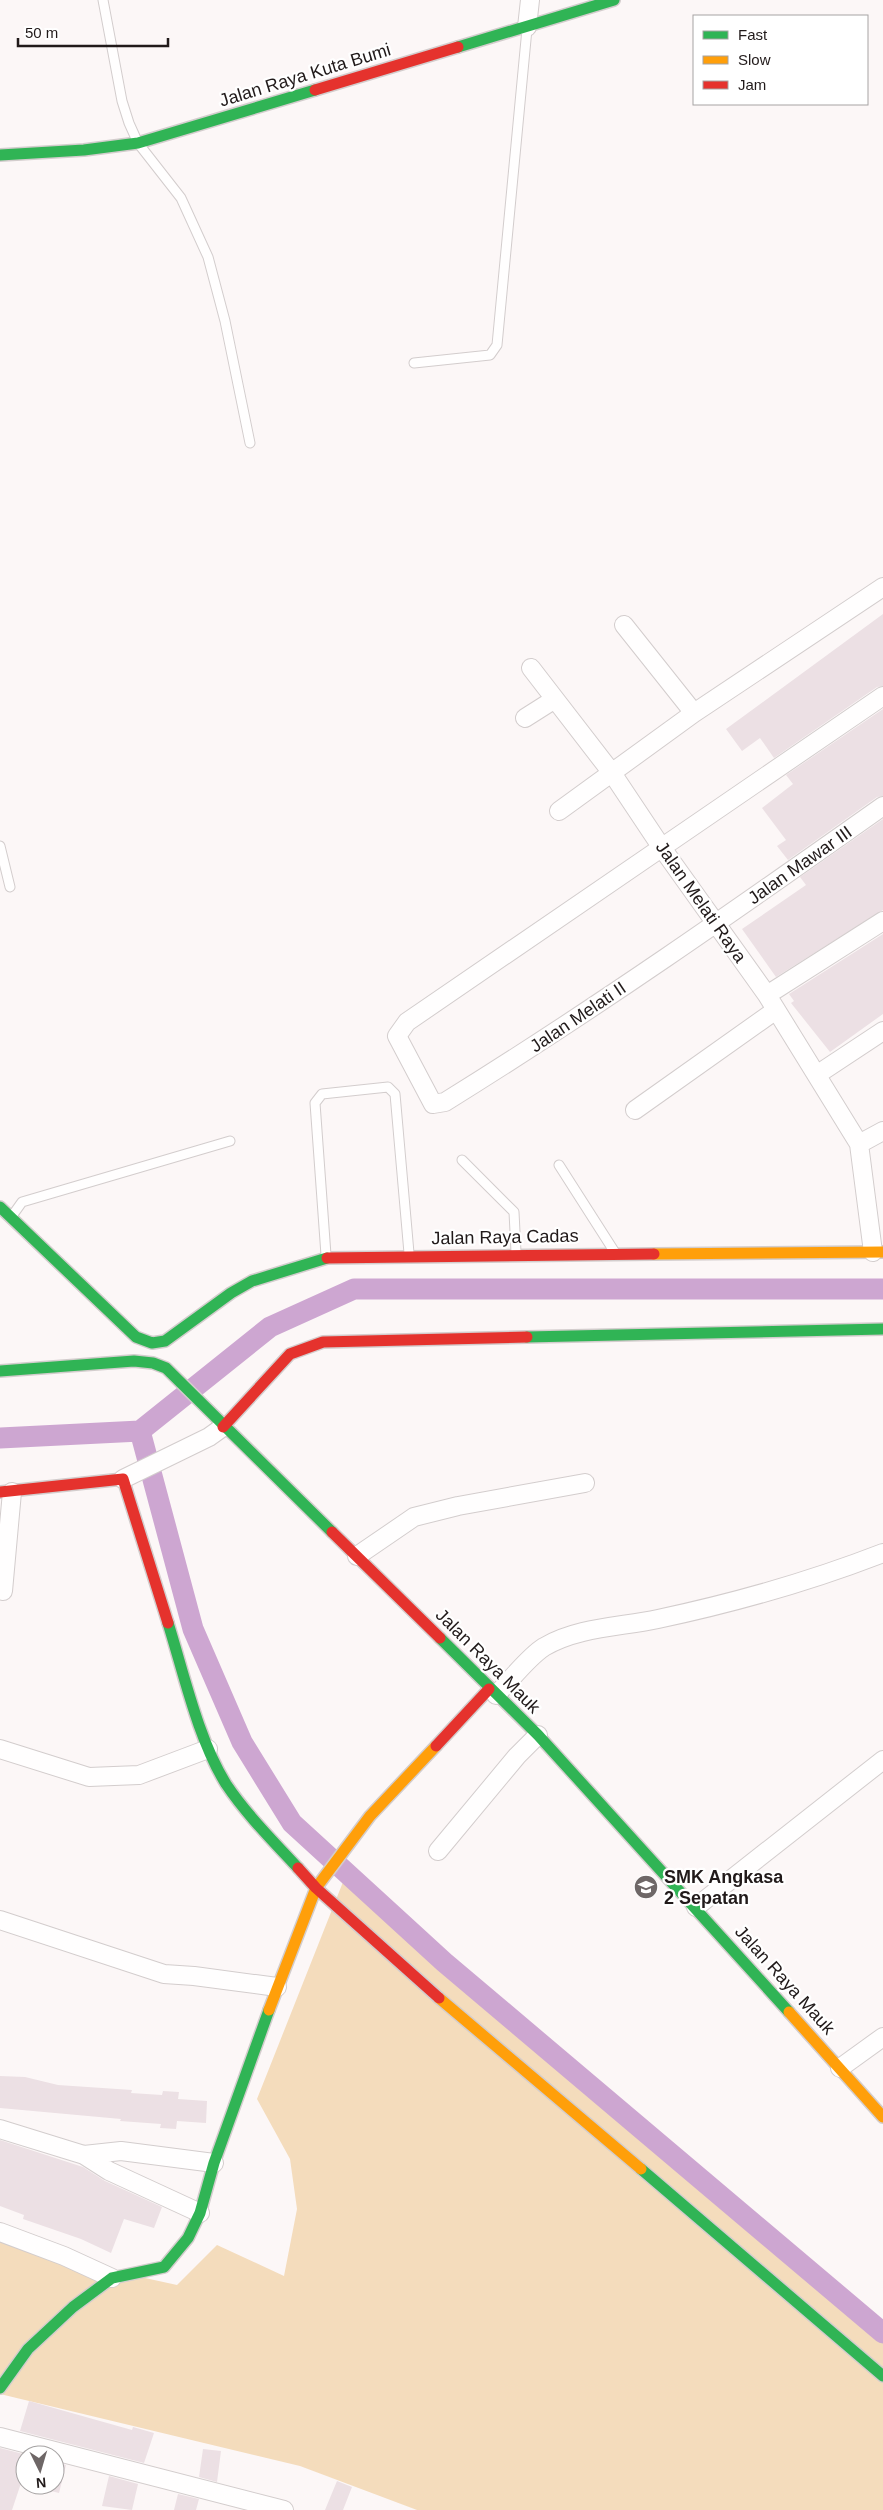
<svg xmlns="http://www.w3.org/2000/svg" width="883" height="2510" viewBox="0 0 883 2510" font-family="Arial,sans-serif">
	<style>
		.green { fill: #f4dcbc }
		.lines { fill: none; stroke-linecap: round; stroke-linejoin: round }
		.canal { stroke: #cda6d1; stroke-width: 21 }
		.building { fill: #ece0e4 }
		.lane-casing { stroke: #d3cdcd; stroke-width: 11 }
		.street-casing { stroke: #d3cdcd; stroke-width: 20 }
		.fast-casing { stroke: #d3cdcd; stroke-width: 14 }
		.slow-casing { stroke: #d3cdcd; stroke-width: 14 }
		.jam-casing { stroke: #d3cdcd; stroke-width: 14 }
		.lane { stroke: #fffefe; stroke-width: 9 }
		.street { stroke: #fffefe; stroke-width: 18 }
		.fast { stroke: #30b455; stroke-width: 11 }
		.slow { stroke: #ff9f0a; stroke-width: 11 }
		.jam { stroke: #e5322d; stroke-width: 11 }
		.labels { text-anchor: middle; stroke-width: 4.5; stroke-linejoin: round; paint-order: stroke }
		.street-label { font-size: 18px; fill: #211a1a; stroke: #fff }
		.poi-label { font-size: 18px; font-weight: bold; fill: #211a1a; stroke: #fff; text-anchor: start }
	</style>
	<rect width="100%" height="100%" fill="#fcf7f7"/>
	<path class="green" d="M343,1882L883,2340V2510H417L300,2466L0,2394V2239L72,2262L177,2285L217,2245L284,2276L297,2209L290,2159L257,2099Z"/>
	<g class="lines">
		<path class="canal" d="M140,1431L193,1629L242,1742L292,1823L444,1962L883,2333
			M140,1431L270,1327L354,1289H883
			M0,1438L140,1431"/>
	</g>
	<path class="building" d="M883,614V686L877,687L774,758L760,738L742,751L726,729Z
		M883,709V796L877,797L788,860L777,846L786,840L762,808L793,784L786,775Z
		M883,819V910L776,977L742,929L806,885L800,877Z
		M883,934V1014L830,1052L791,1003L794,1001L789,994Z
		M0,2076L25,2077L58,2085L132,2090L131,2093L162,2095L163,2091L179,2092L178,2099L207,2101L206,2123L177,2121L176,2129L160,2128L161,2124L120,2121L121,2119L0,2108Z
		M0,2140L83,2167L105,2181L162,2207L154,2228L124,2219L111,2253L81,2239L23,2219L24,2215L0,2206Z
		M29,2401L132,2430L133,2427L154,2433L144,2463L20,2431Z
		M0,2448L27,2455H25V2484L21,2483L12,2510H0Z
		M203,2449L221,2451L217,2482L199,2477Z
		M55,2462L66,2465L59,2493L27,2485H55Z
		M109,2476L138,2484L132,2510L102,2506Z
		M337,2481L352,2487L343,2510H325Z
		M178,2494L199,2499L196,2510H174Z"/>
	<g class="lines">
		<g class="lane-casing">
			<path id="lane" d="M103,0L122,101L129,123L138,143L181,198L208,257L225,321L250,443
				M414,363L490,355L497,345L527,29
				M0,846L10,887
				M462,1160L514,1212L516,1252
				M559,1165L614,1251
				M12,1216L22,1202L230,1141
				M326,1255L315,1103L322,1094L388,1087L395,1094L409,1253"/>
		</g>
		<g class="street-casing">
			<path id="street" d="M527,27L530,0
				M624,625L694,713
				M531,668L612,773L662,848L767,995L859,1144L873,1252
				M883,696L407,1022L397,1036L433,1104L445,1102C595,1009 739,908 883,806
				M525,718L555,699
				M559,811L694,713L883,587
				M767,995L883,921
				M818,1074L883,1031
				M635,1110L776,1010
				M859,1144L883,1131
				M123,1479L209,1437L223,1427
				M357,1556L414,1517L458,1506L585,1483
				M3,1591L12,1492
				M496,1695C510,1681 528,1657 544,1647C578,1627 621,1627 658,1619C733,1603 811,1581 883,1553
				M0,1749L89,1777L139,1775L208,1749
				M438,1851L517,1756L538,1735
				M696,1907L883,1760
				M0,1920L164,1974L194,1976L277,1987
				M840,2068L883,2037
				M0,2129L84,2155L121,2151L214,2163
				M84,2155L109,2171L200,2213
				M0,2232L64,2256L112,2278
				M0,2437L284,2510"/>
		</g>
		<g class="fast-casing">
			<path id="fast" d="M458,47L614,0
				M0,155L84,150L138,143L315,90
				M0,1207L136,1337L152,1343L165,1341L231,1293L252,1281L327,1258
				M527,1337L883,1329
				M0,1371L134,1361L153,1363L166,1368L332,1532
				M168,1623C184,1674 198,1739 226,1784C246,1814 273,1841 298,1868
				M440,1638L538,1735L789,2012
				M641,2169L883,2376
				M0,2388L28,2349L73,2307L112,2278L164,2267L188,2238L200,2213L214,2163L269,2010"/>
		</g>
		<g class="slow-casing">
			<path id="slow" d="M654,1254L883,1252
				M439,1998L641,2169
				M269,2010L316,1888L370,1816L436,1746
				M789,2012L883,2117"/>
		</g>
		<g class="jam-casing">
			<path id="jam" d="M315,90L458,47
				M327,1258L654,1254
				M223,1427L290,1354L323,1342L527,1337
				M0,1492L123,1479L168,1623
				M332,1532L440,1638
				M436,1746L489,1689
				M298,1868L316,1888L439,1998"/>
		</g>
		<use href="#lane" class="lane"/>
		<use href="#street" class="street"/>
		<use href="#fast" class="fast"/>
		<use href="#slow" class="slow"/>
		<use href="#jam" class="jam"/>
	</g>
	<defs>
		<g id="school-disc" transform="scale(1.25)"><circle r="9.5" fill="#6e6767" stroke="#fff"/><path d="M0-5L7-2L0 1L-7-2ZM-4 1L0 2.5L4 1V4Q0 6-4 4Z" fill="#fff"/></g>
	</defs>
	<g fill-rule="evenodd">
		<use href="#school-disc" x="646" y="1887"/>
	</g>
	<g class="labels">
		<g class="street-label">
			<text transform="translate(305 75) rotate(-17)" y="6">Jalan Raya Kuta Bumi</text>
			<text transform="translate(800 865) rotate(-35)" y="6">Jalan Mawar III</text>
			<text transform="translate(701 902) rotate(55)" y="6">Jalan Melati Raya</text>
			<text transform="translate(578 1017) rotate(-34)" y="6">Jalan Melati II</text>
			<text transform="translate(505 1237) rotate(-1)" y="6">Jalan Raya Cadas</text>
			<text transform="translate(488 1661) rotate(45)" y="6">Jalan Raya Mauk</text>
			<text transform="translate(785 1980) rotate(48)" y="6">Jalan Raya Mauk</text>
		</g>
		<g class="poi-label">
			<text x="664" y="1883">SMK Angkasa<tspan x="664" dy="21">2 Sepatan</tspan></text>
		</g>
	</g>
	<rect x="693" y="15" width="175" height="90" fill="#ffffff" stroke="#a6a3a3"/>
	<rect x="703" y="31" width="25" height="8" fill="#30b455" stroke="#a6a3a3"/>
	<text x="738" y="40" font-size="15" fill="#211a1a">Fast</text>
	<rect x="703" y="56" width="25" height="8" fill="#ff9f0a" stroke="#a6a3a3"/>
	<text x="738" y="65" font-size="15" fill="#211a1a">Slow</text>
	<rect x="703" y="81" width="25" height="8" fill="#e5322d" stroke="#a6a3a3"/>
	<text x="738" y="90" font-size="15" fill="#211a1a">Jam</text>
	<g transform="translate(40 2470) rotate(175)"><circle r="24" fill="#ffffff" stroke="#a6a3a3"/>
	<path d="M0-4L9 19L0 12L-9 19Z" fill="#6e6767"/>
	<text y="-8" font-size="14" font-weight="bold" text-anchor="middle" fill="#211a1a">N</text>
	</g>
	<path d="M18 38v8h150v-8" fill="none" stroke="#211a1a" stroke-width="2.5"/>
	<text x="25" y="38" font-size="15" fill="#211a1a" stroke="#ffffff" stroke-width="4" paint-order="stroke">50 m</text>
</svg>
